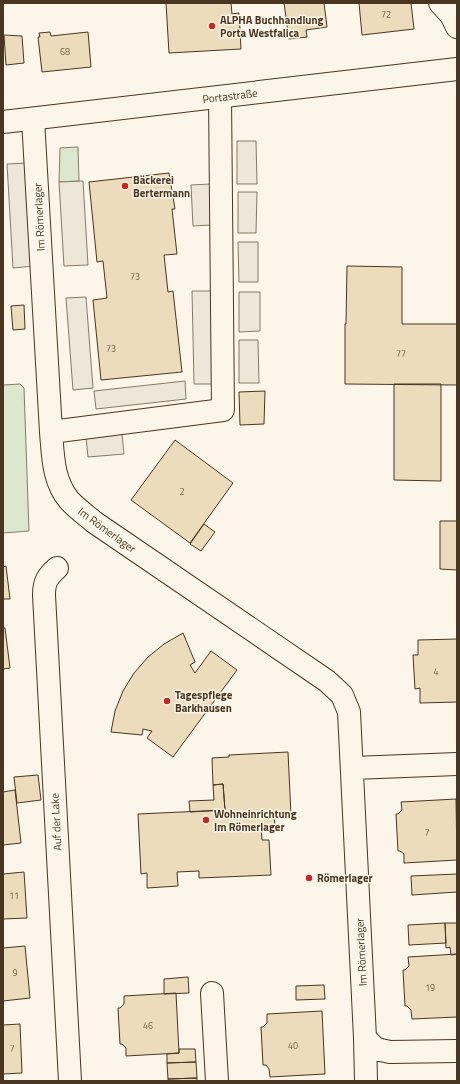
<svg xmlns="http://www.w3.org/2000/svg" width="460" height="1084" viewBox="0 0 460 1084" font-family="'Titillium Web',sans-serif">
	<style>
		.green { fill: #dce7d0; stroke: #887966 }
		.parking { fill: #ede7d9; stroke: #887966 }
		.building { fill: #ecdcbc; stroke: #4a3520 }
		.lines { fill: none; stroke-linecap: round; stroke-linejoin: round }
		.minor-casing { stroke: #4a3520; stroke-width: 24 }
		.major-casing { stroke: #4a3520; stroke-width: 24 }
		.minor { stroke: #fbf6e9; stroke-width: 22 }
		.major { stroke: #fbf6e9; stroke-width: 22 }
		.poi-dot { fill: #c62828; stroke: #fbf6e9; stroke-width: 1.5 }
		.labels { text-anchor: middle; stroke-width: 3; stroke-linejoin: round; paint-order: stroke }
		.number-label { font-size: 9px; fill: #725f47 }
		.poi-label { font-size: 11px; font-weight: bold; fill: #4a3520; stroke: #fbf6e9; text-anchor: start }
		.street-label { font-size: 11px; fill: #4a3520; stroke: #fbf6e9 }
	</style>
	<rect width="100%" height="100%" fill="#fbf6e9"/>
	<path class="green" d="M78,147L79,181L59,182L60,148Z
		M20,384L24,388L29,531L3,533V385Z"/>
	<path class="parking" d="M237,141H256L257,184H237Z
		M28,163L34,266L13,268L7,164Z
		M83,181L88,265L64,266L59,182Z
		M210,184L211,225L193,226L191,185Z
		M238,192H257L256,233H238Z
		M238,242H258V282H239Z
		M192,291H211L213,384H194Z
		M239,292H260V331L239,332Z
		M86,297L93,388L73,390L66,298Z
		M239,340H258L259,383H239Z
		M185,381L186,399L96,409L94,391Z
		M122,434L124,454L88,457L86,437Z"/>
	<path class="building" d="M166,3H231L232,14L239,13L241,49L169,53Z
		M284,3H324L327,27L306,30L307,37L289,39Z
		M359,3H411L414,29L362,35Z
		M50,32L51,36L88,32L91,67L42,72L38,37H40L39,33Z
		M4,35L22,36L24,63L6,65Z
		M169,173L175,209H172L177,254L164,255L168,292L173,291L182,372L101,380L93,300L107,298L103,261L97,262L89,182Z
		M347,266L402,267V324H457V385L345,384V324H346Z
		M24,305L25,329L13,330L11,306Z
		M394,384H441V481L394,480Z
		M265,391L264,424L240,425L239,392Z
		M175,440L233,483L190,543L131,500Z
		M440,521H457V570L440,569Z
		M204,524L215,532L201,551L190,544Z
		M6,566L10,599H3V567Z
		M3,628H5L10,668L3,669Z
		M183,633L195,662L190,665L195,673L211,651L237,670L173,757L147,738L152,731L143,729L142,735L111,732L115,711L123,691L134,673L148,657L164,644Z
		M457,639V702L420,703V688L415,689L413,655H418V640Z
		M288,752L291,815L274,816L275,825H261L262,840H269L271,875L199,878V871L177,872L178,886L147,888V873L141,874L138,814L225,810L223,784L213,785L212,758L229,757V755Z
		M38,775L41,800L17,803L14,777Z
		M223,784L225,810L190,812L189,801L214,800L213,785Z
		M15,790L21,843L3,845V792Z
		M456,799L457,860L404,863V854L400,851H398L396,814H398L402,810L401,802Z
		M24,872L27,918L3,919V874Z
		M457,874V892L412,895L411,876Z
		M445,923H457V954L451,955L450,947L446,948Z
		M445,923L446,943L409,945L408,925Z
		M25,946L30,998L3,1001V948Z
		M457,954V1017L412,1019L411,1010L407,1006H405L403,970H405L409,966L408,957Z
		M188,977L189,993L164,994V979Z
		M324,985L325,999L296,1000V986Z
		M176,993L179,1053L126,1056V1048L122,1044H120L118,1008H120L124,1004V996Z
		M322,1011L325,1074L270,1077L269,1069L266,1065H263L261,1027H263L267,1023V1014Z
		M20,1024L22,1073L3,1074V1025Z
		M179,1049H195L196,1062L167,1063V1054L179,1053Z
		M196,1062L197,1078L168,1079L167,1063Z
		M197,1078V1081H168V1079Z"/>
	<g class="lines">
		<g class="minor-casing">
			<path id="minor" d="M440,3L451,15L457,27
				M33,119L51,432C53,456 53,481 69,500C76,508 86,515 94,522L327,681L342,695L349,712L365,1038L376,1049L390,1052L457,1051
				M51,432L223,410L220,97
				M57,568C47,577 44,582 44,595L70,1081
				M353,768L457,764
				M212,993L217,1081
				M365,1038L366,1081"/>
		</g>
		<g class="major-casing">
			<path id="major" d="M3,122L457,69"/>
		</g>
		<use href="#minor" class="minor"/>
		<use href="#major" class="major"/>
	</g>
	<g class="poi-dot">
		<circle cx="212" cy="26" r="4"/>
		<circle cx="125" cy="186" r="4"/>
		<circle cx="167" cy="701" r="4"/>
		<circle cx="206" cy="820" r="4"/>
		<circle cx="309" cy="878" r="4"/>
	</g>
	<g class="labels">
		<g class="number-label">
			<text x="386" y="18">72</text>
			<text x="65" y="55">68</text>
			<text x="135" y="280">73</text>
			<text x="111" y="352">73</text>
			<text x="401" y="357">77</text>
			<text x="182" y="495">2</text>
			<text x="436" y="675">4</text>
			<text x="427" y="836">7</text>
			<text x="14" y="899">11</text>
			<text x="15" y="976">9</text>
			<text x="430" y="991">19</text>
			<text x="148" y="1029">46</text>
			<text x="293" y="1049">40</text>
			<text x="12" y="1052">7</text>
		</g>
		<g class="poi-label">
			<text x="220" y="24">ALPHA Buchhandlung<tspan x="220" dy="13">Porta Westfalica</tspan></text>
			<text x="133" y="184">Bäckerei<tspan x="133" dy="13">Bertermann</tspan></text>
			<text x="175" y="699">Tagespflege<tspan x="175" dy="13">Barkhausen</tspan></text>
			<text x="214" y="818">Wohneinrichtung<tspan x="214" dy="13">Im Römerlager</tspan></text>
			<text x="317" y="882">Römerlager</text>
		</g>
		<g class="street-label">
			<text transform="translate(230 96) rotate(-7)" y="4">Portastraße</text>
			<text transform="translate(39 217) rotate(-93)" y="4">Im Römerlager</text>
			<text transform="translate(107 530) rotate(36)" y="4">Im Römerlager</text>
			<text transform="translate(56 822) rotate(-93)" y="4">Auf der Lake</text>
			<text transform="translate(361 952) rotate(-93)" y="4">Im Römerlager</text>
		</g>
	</g>
	<rect width="460" height="1084" fill="none" stroke="#4a3520" stroke-width="8"/>
</svg>
